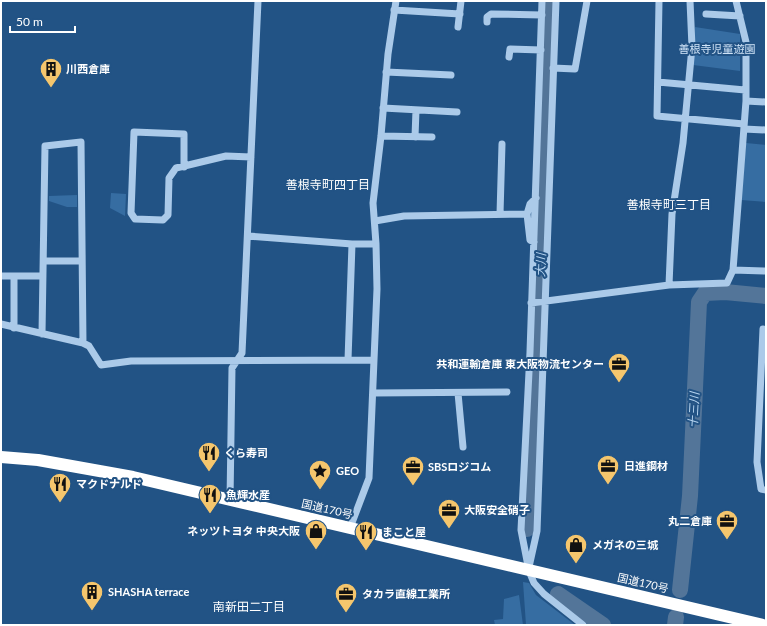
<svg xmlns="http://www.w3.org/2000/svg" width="767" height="626" viewBox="0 0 767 626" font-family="Lato,'Noto Sans JP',sans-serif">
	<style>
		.green { fill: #366da2 }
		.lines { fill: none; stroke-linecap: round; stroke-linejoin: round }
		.river { stroke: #537599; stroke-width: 16 }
		.minor { stroke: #abcae9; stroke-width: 7 }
		.highway { stroke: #fff; stroke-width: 12 }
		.labels { text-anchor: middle; stroke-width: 4; stroke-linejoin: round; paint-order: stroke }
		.park-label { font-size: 11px; fill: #cfe3f7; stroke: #225385 }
		.poi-label { font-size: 11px; font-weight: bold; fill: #fff; stroke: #225385; text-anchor: start }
		.street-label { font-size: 11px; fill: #fff; stroke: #225385 }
		.neighbourhood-label { font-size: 12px; fill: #fff; stroke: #225385 }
		.water-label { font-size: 12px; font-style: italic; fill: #b6d4f0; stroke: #225385 }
	</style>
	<rect width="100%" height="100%" fill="#225385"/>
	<path class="green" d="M695,27L740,34V71L693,65Z
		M746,143L766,145V202L741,200Z
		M111,193L126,194L125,216L110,208Z
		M77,195V207H67L49,201V196Z
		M523,582L529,583L536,595L575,625H526Z
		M519,595L523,625H495L494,620L503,619L504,599Z"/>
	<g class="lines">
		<path class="river" d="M527,529L540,293L549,1
			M680,590L690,496L699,302L705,293L725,292L766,296
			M558,594L603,625
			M675,625L676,617"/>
		<path class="minor" d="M542,1L530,352L521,530L529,571L534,583L544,594L583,625
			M659,1L657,116L744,124
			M394,10L460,14
			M706,14L740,16
			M487,22V17L491,14L542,15
			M458,27L461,1
			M509,57L510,49L541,50
			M553,68L575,69L587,1
			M386,72L451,75
			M658,82L745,90
			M746,101L766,102
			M383,108L457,112
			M744,129L766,130
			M381,136L432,137
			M415,137L416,110
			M184,167V134L134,132L131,213L135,219L163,220L168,215L169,178L176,168L226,156L251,157
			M500,214L502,144
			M527,214L530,240L534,242
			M375,221L404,216L527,214L530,204L536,198
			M248,236L352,244L348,360
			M352,244H376
			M44,261H82
			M733,270L766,271
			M1,276H43
			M14,276V328
			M669,285L672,214L683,143L692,47L690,1
			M531,303L669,285L727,283L733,270L746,101V42L736,1
			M1,324L83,343L89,346L101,365L131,361L374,360
			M763,329L757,462L761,489L766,490
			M42,334L45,146L81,142L83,343
			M373,393L507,392
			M458,393L463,447
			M230,500L232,368L242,353L258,1
			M350,528L369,478L377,289L376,244L373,203L381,136L388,54L396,1
			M529,567L537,531L556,1"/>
		<path class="highway" d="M1,457L38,460L133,477L763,625"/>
	</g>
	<defs>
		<g id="building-pin" transform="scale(1.15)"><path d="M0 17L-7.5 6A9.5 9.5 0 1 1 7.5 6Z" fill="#f5c66d" stroke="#225385"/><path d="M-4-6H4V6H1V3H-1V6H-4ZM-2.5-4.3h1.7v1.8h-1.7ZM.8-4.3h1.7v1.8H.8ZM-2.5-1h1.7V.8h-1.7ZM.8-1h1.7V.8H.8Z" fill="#111"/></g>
		<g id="office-pin" transform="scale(1.15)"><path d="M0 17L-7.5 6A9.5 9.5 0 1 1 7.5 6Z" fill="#f5c66d" stroke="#225385"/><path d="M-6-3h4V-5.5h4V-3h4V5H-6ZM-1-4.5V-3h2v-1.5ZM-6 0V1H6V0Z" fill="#111"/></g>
		<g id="restaurant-pin" transform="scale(1.15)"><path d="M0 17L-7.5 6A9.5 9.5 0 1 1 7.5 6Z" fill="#f5c66d" stroke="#225385"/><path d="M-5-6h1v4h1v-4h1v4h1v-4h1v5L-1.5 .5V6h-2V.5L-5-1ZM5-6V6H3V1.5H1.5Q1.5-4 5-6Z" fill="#111"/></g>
		<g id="sight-pin" transform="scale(1.15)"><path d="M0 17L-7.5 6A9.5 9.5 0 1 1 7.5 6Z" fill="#f5c66d" stroke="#225385"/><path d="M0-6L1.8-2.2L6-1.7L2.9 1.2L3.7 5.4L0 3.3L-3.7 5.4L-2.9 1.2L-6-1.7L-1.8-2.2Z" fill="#111"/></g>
		<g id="shop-pin" transform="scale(1.15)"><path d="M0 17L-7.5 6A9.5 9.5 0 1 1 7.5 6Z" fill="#f5c66d" stroke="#225385"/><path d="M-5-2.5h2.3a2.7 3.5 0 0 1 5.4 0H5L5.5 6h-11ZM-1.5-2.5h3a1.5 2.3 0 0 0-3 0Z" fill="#111"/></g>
	</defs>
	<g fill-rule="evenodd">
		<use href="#building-pin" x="51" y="69"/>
		<use href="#office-pin" x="619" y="364"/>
		<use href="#restaurant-pin" x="209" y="453"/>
		<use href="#office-pin" x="608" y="466"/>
		<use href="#office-pin" x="413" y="467"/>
		<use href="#sight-pin" x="320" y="471"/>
		<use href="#restaurant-pin" x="60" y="484"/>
		<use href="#restaurant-pin" x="210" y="495"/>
		<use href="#office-pin" x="449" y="510"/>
		<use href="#office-pin" x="727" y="521"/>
		<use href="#shop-pin" x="316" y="531"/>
		<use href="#restaurant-pin" x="366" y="532"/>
		<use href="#shop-pin" x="576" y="545"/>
		<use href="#building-pin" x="92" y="592"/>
		<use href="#office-pin" x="346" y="594"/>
	</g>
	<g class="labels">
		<g class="park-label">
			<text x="717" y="53">善根寺児童遊園</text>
		</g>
		<g class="poi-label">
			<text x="66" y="73">川西倉庫</text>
			<text x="604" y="368" text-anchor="end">共和運輸倉庫 東大阪物流センター</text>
			<text x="224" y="457">くら寿司</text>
			<text x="624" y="470">日進鋼材</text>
			<text x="428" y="471">SBSロジコム</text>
			<text x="336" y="475">GEO</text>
			<text x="76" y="488">マクドナルド</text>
			<text x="226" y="499">魚輝水産</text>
			<text x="464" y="514">大阪安全硝子</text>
			<text x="712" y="525" text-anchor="end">丸二倉庫</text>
			<text x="300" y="535" text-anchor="end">ネッツトヨタ 中央大阪</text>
			<text x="382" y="536">まこと屋</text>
			<text x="592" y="549">メガネの三城</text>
			<text x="108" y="596">SHASHA terrace</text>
			<text x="362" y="598">タカラ直線工業所</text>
		</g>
		<g class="street-label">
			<text transform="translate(327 509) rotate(13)" y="4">国道170号</text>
			<text transform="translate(643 583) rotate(13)" y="4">国道170号</text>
		</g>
		<g class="neighbourhood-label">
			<text x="328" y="189">善根寺町四丁目</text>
			<text x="669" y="209">善根寺町三丁目</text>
			<text x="249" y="611">南新田二丁目</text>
		</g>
		<g class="water-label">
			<text transform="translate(541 265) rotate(-88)" y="4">大川</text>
			<text transform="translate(694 410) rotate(-87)" y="4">十三川</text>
		</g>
	</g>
	<rect width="767" height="626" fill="none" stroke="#ffffff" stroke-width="4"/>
	<path d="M10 26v6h65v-6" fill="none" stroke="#ffffff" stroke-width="2"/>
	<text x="16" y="26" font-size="12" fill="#ffffff" stroke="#225385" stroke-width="3" paint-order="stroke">50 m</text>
</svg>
